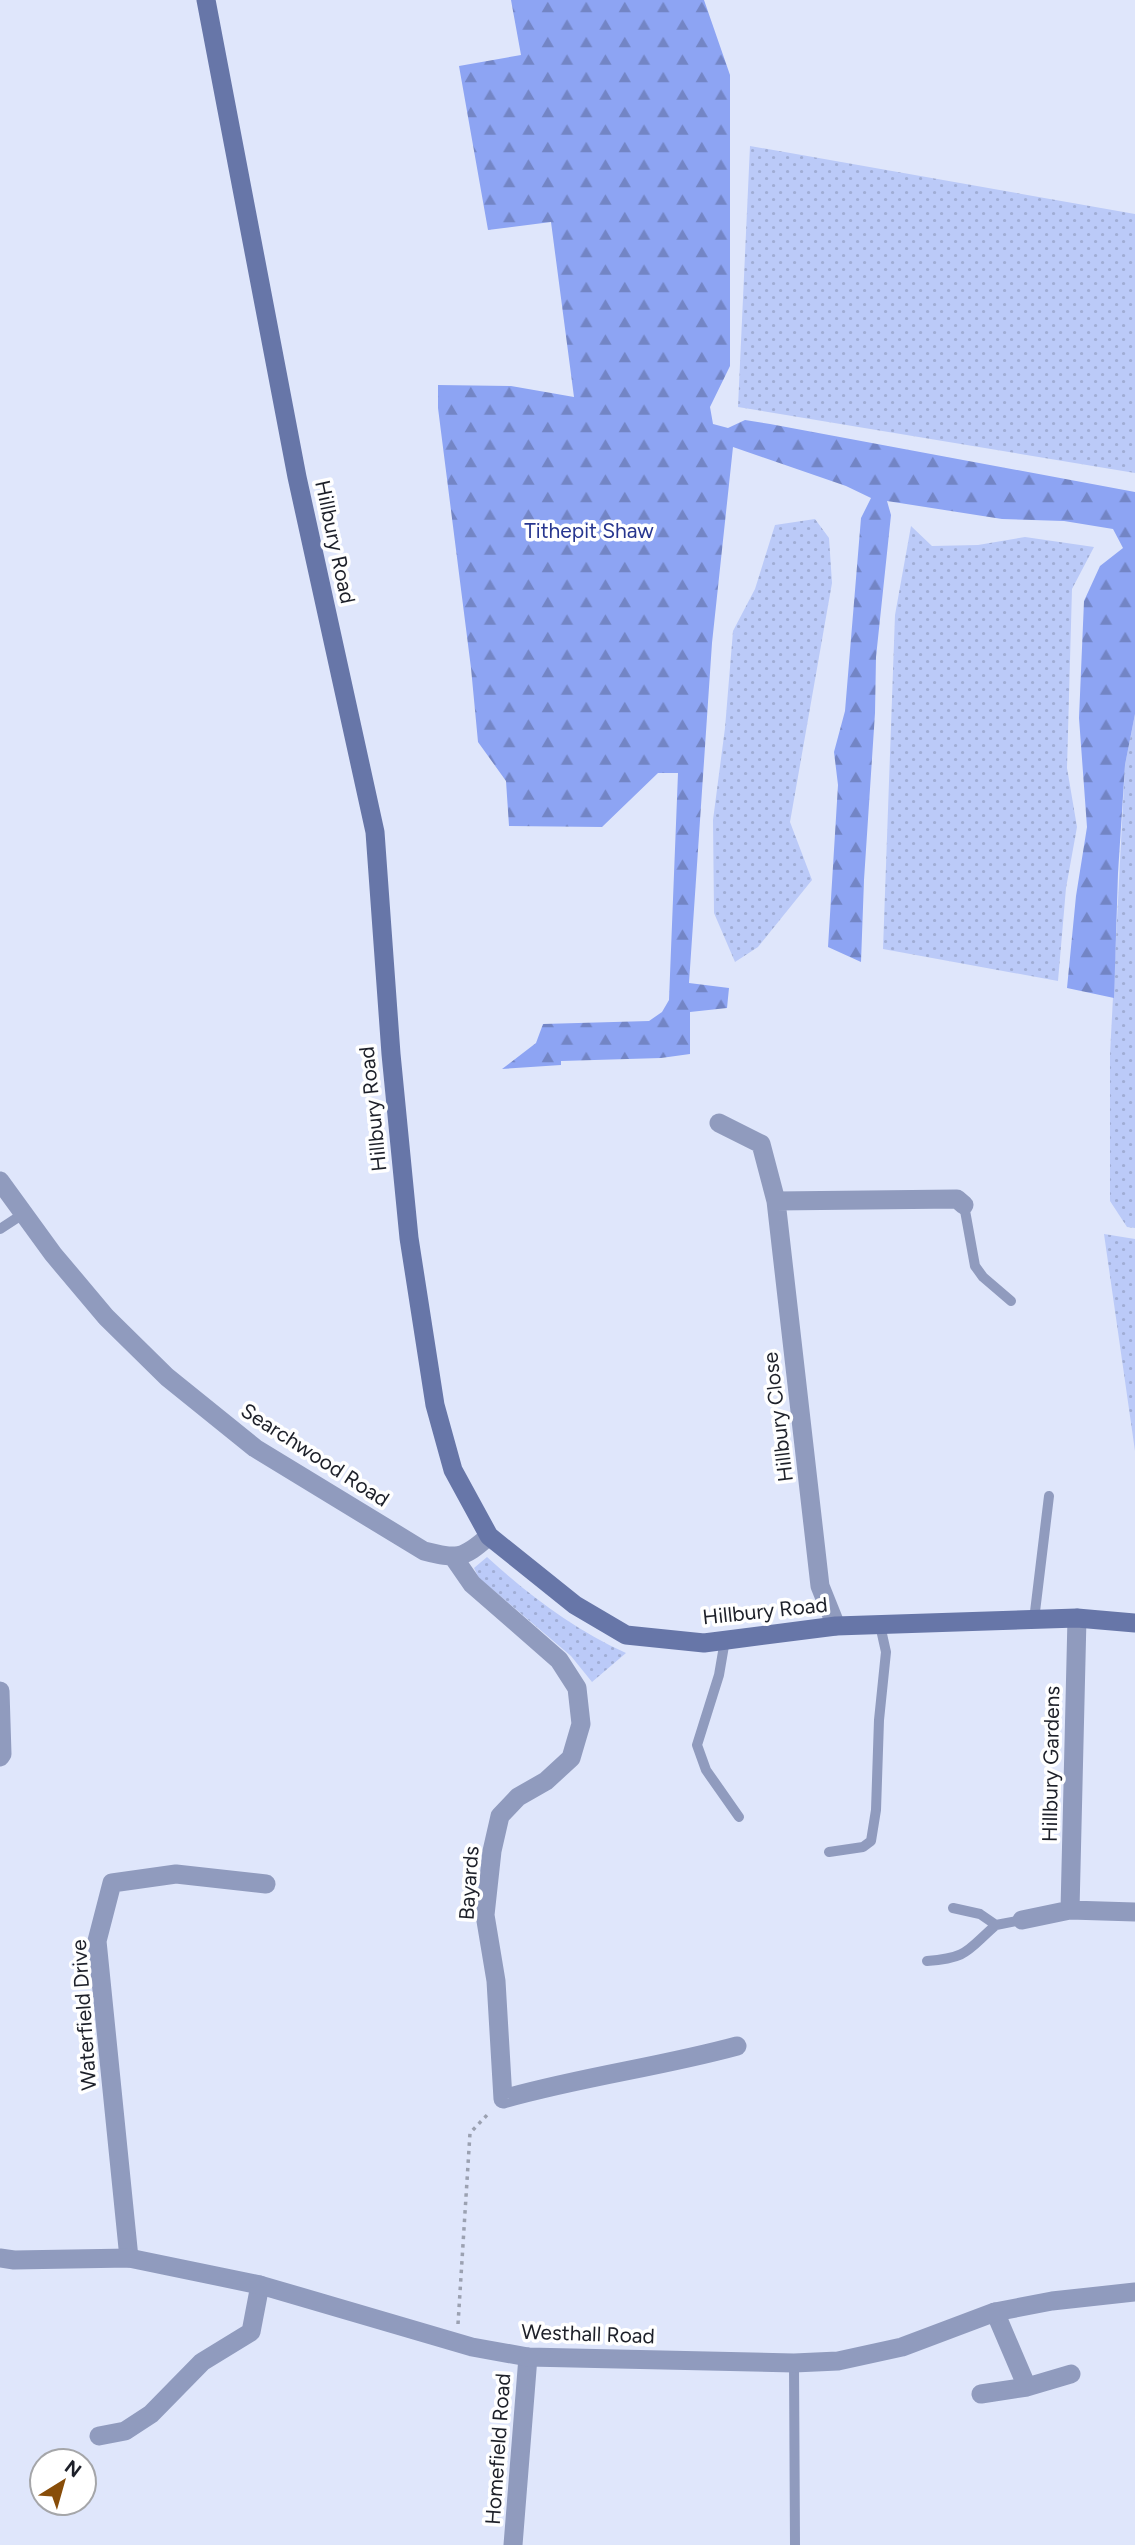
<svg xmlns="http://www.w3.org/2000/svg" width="1135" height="2545" viewBox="0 0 1135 2545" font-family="Figtree,sans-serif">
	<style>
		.grass { fill: url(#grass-dots) }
		.forest { fill: url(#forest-firs) }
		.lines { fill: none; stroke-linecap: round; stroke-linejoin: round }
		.path { stroke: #9ba1b1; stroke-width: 3.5; stroke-dasharray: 3.5 5; stroke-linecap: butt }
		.service { stroke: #909bbe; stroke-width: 10 }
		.minor { stroke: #909bbe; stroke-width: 19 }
		.tertiary { stroke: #909bbe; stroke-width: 19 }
		.secondary { stroke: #6776a8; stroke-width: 19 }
		.labels { text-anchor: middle; stroke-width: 7; stroke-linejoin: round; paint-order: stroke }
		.park-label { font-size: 21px; fill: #27368f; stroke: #fff }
		.street-label { font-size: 21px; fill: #1d2029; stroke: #fff }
	</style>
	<defs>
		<pattern id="grass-dots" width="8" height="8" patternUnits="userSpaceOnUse" patternTransform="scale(1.75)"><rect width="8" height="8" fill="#bbcaf8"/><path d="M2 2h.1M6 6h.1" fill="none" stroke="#a0add5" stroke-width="1.8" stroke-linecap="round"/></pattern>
		<pattern id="forest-firs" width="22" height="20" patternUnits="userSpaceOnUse" patternTransform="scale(1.75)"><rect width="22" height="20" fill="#8da4f3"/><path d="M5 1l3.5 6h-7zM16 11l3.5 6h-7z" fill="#7385c5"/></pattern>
	</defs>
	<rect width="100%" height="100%" fill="#dfe6fb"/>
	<path class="grass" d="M750,146L1135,214V473L738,407Z
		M815,519L829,538L832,583L790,822L812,880L758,947L735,962L714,913L713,820L725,728L733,631L755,589L775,525Z
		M911,526L932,546L978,545L1025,537L1094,547L1072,589L1067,768L1077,827L1066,888L1058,981L883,949L895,615Z
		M1135,714V1228L1127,1227L1110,1201V1055L1125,765Z
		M1104,1234L1135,1239V1451Z
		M487,1557C530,1596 573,1629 626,1653L592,1682L571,1656L479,1578L474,1568Z"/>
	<path class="forest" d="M511,0H704L730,75V366L710,407L713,424L728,428L745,420L770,424L1135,492V714L1125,765L1118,873L1114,998L1067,988L1076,896L1087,827L1079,718L1084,601L1100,566L1123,548L1113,529L1064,521L1002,519L887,501L891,515L876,657L875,713L864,880L861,962L828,947L838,785L834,752L845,711L861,518L871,498L846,486L733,447L712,643L689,983L729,988L727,1008L690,1012V1054L661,1058L561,1061V1065L502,1069L536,1043L543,1024L649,1021L662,1012L669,1000L678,773H658L602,827L509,826L506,781L478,742L471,668L438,408V385L511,386L574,397L551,222L488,230L459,66L521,55Z"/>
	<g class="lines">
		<path class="path" d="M458,2324L470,2133L489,2113"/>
		<path class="service" d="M964,1205L975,1266L983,1277L1011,1301
			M0,1229L23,1214
			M1034,1620L1049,1496
			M725,1640L719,1675L697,1745L706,1770L739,1817
			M829,1852L863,1847L871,1841L876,1810L879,1720L886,1652L880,1625
			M953,1908L980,1914L996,1925L1022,1920
			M927,1961C969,1958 967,1950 996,1925
			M794,2363L795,2545"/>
		<path class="minor" d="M719,1123L761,1144L776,1201L820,1586L836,1626
			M0,1181L53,1254L106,1317L167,1377L255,1448L424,1551C457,1559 462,1560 489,1536
			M776,1201L957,1199L964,1205
			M454,1558L472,1584L559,1660L577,1688L581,1724L571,1758L546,1781L518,1797L500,1816L492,1851L485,1915L496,1981L503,2099C580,2077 660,2067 737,2046
			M0,1691L2,1754L0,1757
			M1070,1910L1077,1618
			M1022,1920L1070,1910L1135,1912
			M129,2258L97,1941L112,1883L176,1874L266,1884
			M1027,2387L1071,2374
			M981,2394L1027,2387L995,2312
			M99,2436L125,2431L151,2414L202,2362L251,2332L260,2285
			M513,2545L528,2357"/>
		<path class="tertiary" d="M0,2258L14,2260L129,2258L260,2285L472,2347L528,2357L794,2363L838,2361L902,2347L995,2312L1052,2301L1135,2292"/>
		<path class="secondary" d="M206,0L297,477L375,832L391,1054L409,1238L435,1405L453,1470L489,1536L575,1605L626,1635L704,1643L836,1626L1077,1618L1135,1623"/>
	</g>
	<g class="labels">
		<g class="park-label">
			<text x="589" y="538">Tithepit Shaw</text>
		</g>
		<g class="street-label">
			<text transform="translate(335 542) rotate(78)" y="7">Hillbury Road</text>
			<text transform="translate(373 1109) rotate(-96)" y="7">Hillbury Road</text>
			<text transform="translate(778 1417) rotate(-97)" y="7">Hillbury Close</text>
			<text transform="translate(315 1455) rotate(33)" y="7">Searchwood Road</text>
			<text transform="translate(765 1611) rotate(-6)" y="7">Hillbury Road</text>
			<text transform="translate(1051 1764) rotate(-89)" y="7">Hillbury Gardens</text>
			<text transform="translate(469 1883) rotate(-86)" y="7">Bayards</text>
			<text transform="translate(84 2015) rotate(-94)" y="7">Waterfield Drive</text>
			<text transform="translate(588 2334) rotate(2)" y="7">Westhall Road</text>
			<text transform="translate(498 2449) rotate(-86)" y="7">Homefield Road</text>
		</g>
	</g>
	<g transform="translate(63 2482) rotate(37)"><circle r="33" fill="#ffffff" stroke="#a5a6a9" stroke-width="2"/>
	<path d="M0-5L12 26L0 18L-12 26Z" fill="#884d09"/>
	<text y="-10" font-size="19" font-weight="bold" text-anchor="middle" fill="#1d2029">N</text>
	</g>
</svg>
